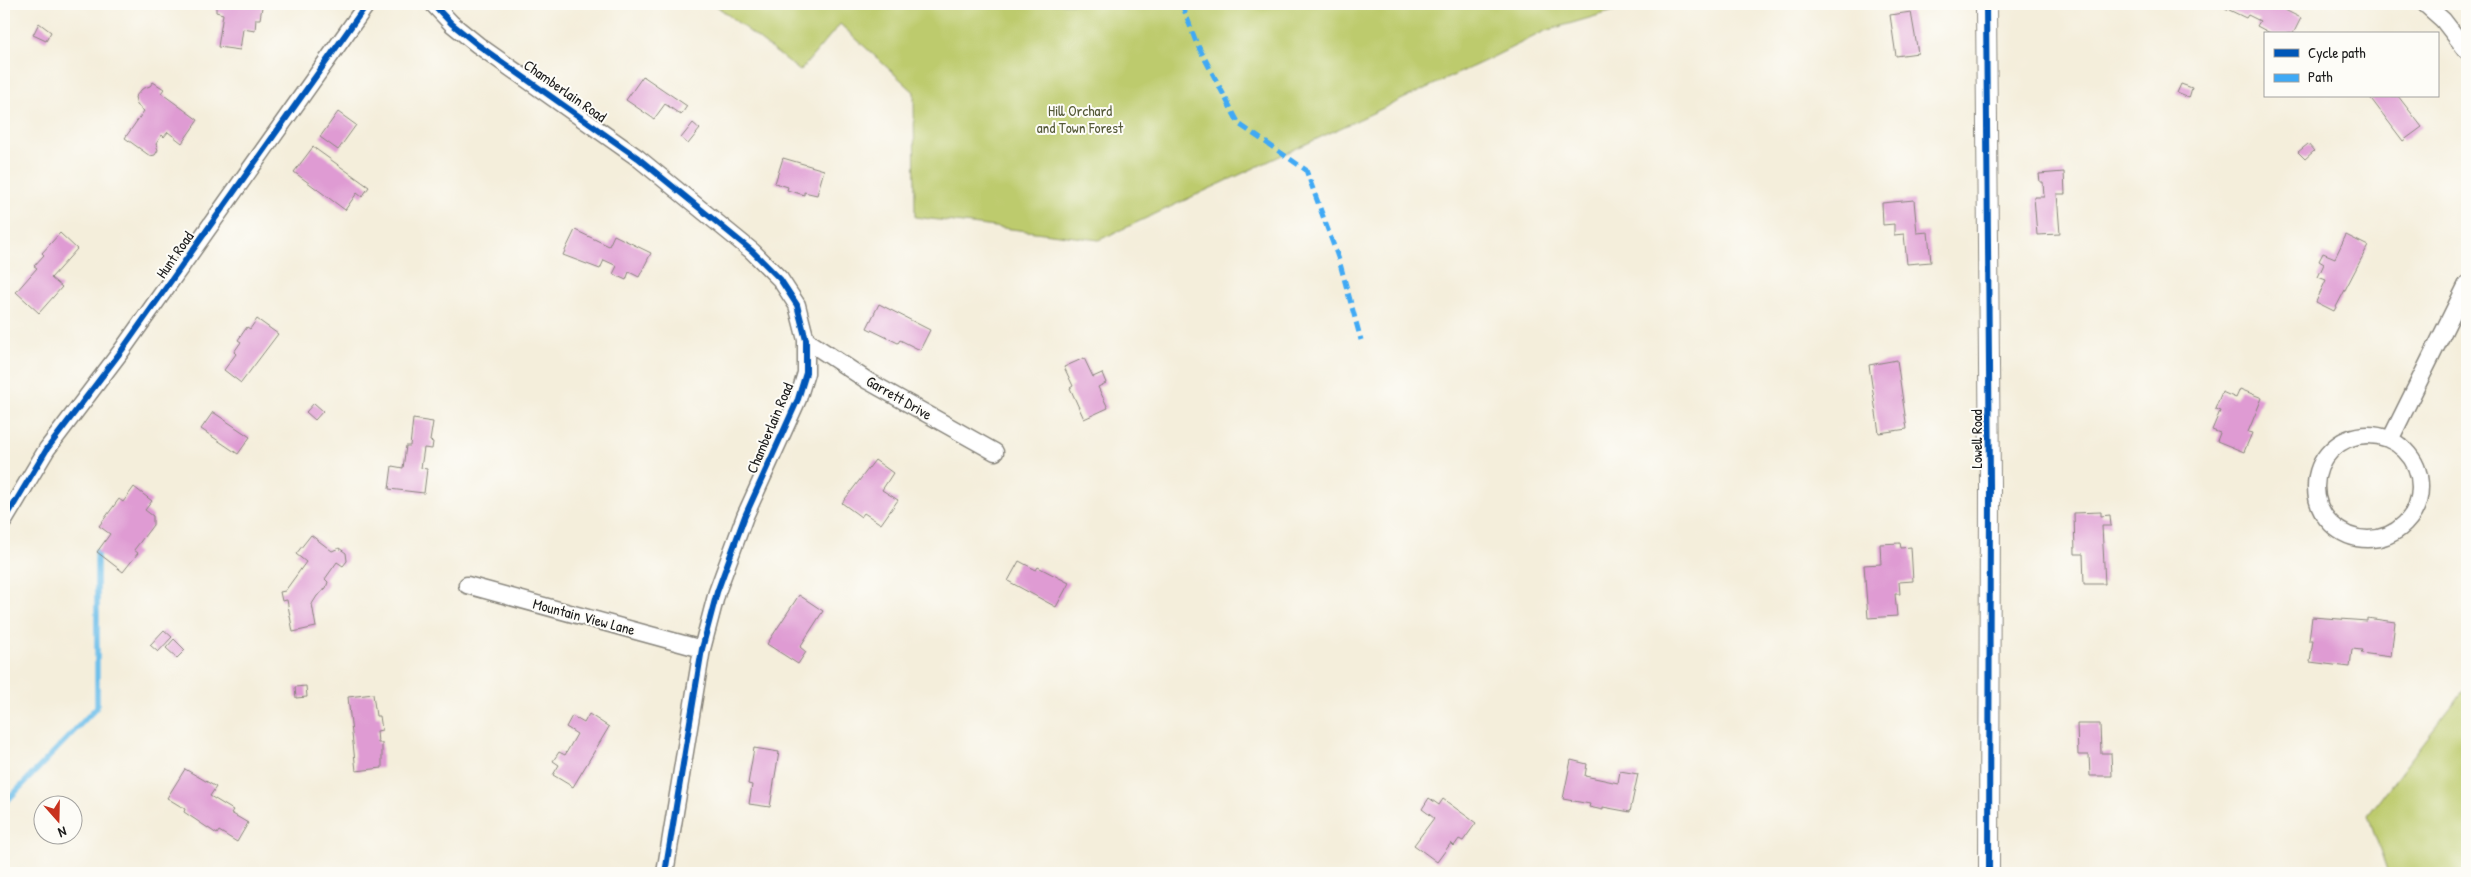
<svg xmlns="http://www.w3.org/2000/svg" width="2471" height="877" viewBox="0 0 2471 877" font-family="'Patrick Hand',sans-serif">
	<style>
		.green { fill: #bdcb6d; stroke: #6c7444 }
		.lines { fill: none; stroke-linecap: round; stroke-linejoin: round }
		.stream { stroke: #6ebfea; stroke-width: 5.5 }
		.building { fill: #df9bd3 }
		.minor-casing { stroke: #88857c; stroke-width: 19 }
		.tertiary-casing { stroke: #88857c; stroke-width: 22 }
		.minor { stroke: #fff; stroke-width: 16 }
		.tertiary { stroke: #fff; stroke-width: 20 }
		.quiet { stroke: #3fa9f5; stroke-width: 5; stroke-dasharray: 10 5; stroke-linecap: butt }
		.cycleway-casing { stroke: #fdfcf7; stroke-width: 9 }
		.cycleway { stroke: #0057b8; stroke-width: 6 }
		.labels { text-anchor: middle; stroke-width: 4; stroke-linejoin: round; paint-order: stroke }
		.street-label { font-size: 15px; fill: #1c1c1c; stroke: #fdfcf7 }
		.park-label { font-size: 15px; fill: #545938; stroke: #fdfcf7 }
	</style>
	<rect width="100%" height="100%" fill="#fdfcf7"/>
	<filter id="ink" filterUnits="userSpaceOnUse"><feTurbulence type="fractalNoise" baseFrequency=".02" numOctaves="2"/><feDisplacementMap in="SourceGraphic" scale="10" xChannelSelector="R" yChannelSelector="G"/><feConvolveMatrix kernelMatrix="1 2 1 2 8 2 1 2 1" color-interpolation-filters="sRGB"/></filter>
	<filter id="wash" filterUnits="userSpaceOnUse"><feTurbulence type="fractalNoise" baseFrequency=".0096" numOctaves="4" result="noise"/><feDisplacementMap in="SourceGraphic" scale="20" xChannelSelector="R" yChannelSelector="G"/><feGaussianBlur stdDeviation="1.12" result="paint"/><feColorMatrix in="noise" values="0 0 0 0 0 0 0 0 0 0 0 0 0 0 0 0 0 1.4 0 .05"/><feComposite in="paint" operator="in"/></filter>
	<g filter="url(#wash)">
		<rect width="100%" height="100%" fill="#f4eedb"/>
		<path class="green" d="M714,4H1637L1545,31L1487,60L1099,240L915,217L914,92L840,24L800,71Z
			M2467,686V873H2388L2368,815Z"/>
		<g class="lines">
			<path class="stream" d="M4,804L97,707V552"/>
		</g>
		<g id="blocks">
			<path class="building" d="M216,4H259L262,7L260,19H256L255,31L243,29L240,50L218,47L223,14L216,12Z
				M2227,4H2259L2263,6L2273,4L2301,18L2293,34H2272L2257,26L2260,21L2248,15L2246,18L2225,8Z
				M1911,12L1918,53L1896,56L1890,15Z
				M39,23L51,32L46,41L33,35Z
				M643,76L687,106L681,115L665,104L654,119L626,100Z
				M153,82L164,89L161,93L198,120L182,143L168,132L164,137L162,135L156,144L158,150L155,155L150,156L125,138L144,111L137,105L135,97L142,89L150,86Z
				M2181,84L2192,88L2189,98L2177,93Z
				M2369,96H2398L2422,127L2403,141Z
				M338,112L356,125L338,150L320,137Z
				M693,123L700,129L688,144L681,138Z
				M2308,144L2314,151L2305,159L2298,152Z
				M313,147L369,187L362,197L357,193L345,210L294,172Z
				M783,158L824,170L817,195L804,192V195L787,190L788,187L775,183Z
				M2064,172L2065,194H2057L2060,234L2037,235L2034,197H2044L2043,182H2040L2039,174Z
				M1914,200L1917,233L1928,232L1931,262L1907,264L1904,234L1894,235V224L1883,225L1882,203Z
				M575,230L609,246L614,235L651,253L639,277L629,272L626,280L613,274L617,266L604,260L600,269L563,255Z
				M60,233L77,249L51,278L62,287L39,313L16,292L37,268L34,266L44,255L42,253Z
				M2346,235L2368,246L2334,311L2316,302L2326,280L2318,277L2324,264L2319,261L2323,253L2335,258Z
				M879,304L930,330L920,350L900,340L898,343L867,328Z
				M257,319L278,334L241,383L224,370L236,354L234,352L241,342L238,340L247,327L250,329Z
				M1084,358L1093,377L1102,373L1106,383L1098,387L1108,408L1084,419L1070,388L1073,386L1064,367Z
				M1897,360L1907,429L1879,433L1869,365Z
				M2240,389L2262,398L2248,432L2252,433L2244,452L2217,441L2220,433L2212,430L2220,411L2215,409L2222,392L2236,398Z
				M314,403L323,411L315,420L306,412Z
				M213,412L250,437L238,454L201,429Z
				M413,419L433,422L430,441L433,442L432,449L424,448L421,468L427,469L424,493L389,489L392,466L403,468L406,446H410Z
				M875,460L893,473L882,490L898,500L881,524L864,513L861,517L842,503Z
				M134,487L152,501L145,510L153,516V525L134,550L138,553L123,572L97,552L110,534L99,526L119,499L123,502Z
				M2101,512V516L2110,515L2111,526H2102L2105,584H2084L2083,554H2075L2074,513Z
				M311,535L332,551L339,548L346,553L347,561L343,566L337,562L325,579L328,582L326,588L317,596L312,604L316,627L293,632L287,600L282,601L280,592L285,591L306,562L296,554Z
				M1900,543L1901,548L1911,547L1913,581L1899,582L1900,594H1895L1897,616L1868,618L1864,565L1881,564L1880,544Z
				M1019,561L1036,570L1038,567L1069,583L1056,607L1008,581Z
				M799,595L823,611L800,647L806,652L798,664L767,644Z
				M2312,617L2367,621V618L2395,622L2391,657L2361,653L2362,650L2352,649L2350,667L2310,662L2313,640H2309Z
				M164,630L172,637L158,652L150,645Z
				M174,639L185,650L177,658L166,648Z
				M306,686L307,697L296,698L295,687Z
				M373,694L376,716H380L382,730L377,731L378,743H382V768L356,771L348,697Z
				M589,714L609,727L573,787L553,775L559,765L553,761L559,752L565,755L577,734L566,727L572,716L584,723Z
				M2077,724H2100L2101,753H2111L2112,776H2090L2089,755H2078Z
				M754,748L779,752L770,807L749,804L752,785L748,784Z
				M1571,760L1587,764L1585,776L1618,783L1620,771L1638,774L1630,812L1603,807V810L1589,807L1590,804L1563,799Z
				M185,769L216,787L210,796L233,810L231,813L248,823L237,842L219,831L217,834L184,812L185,809L167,798Z
				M1429,798L1439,805L1443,799L1476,823L1463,841L1459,839L1454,846L1451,843L1437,862L1414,845L1434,818L1422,809Z
				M1884,870L1915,871V873H1884Z"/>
		</g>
	</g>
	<g filter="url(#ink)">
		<use href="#blocks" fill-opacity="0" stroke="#88857c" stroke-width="1"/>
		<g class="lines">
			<g class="minor-casing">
				<path id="minor" d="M433,4L452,24L478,45L638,158L752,251L780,279L797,305L806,340V373L798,399L745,516L717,592L702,649L665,873
					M2425,4L2443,20L2467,51
					M806,340L868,381L995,452
					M2316 487a52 52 0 1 1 104 0a52 52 0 1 1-104 0Z
					M2390,440L2467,284
					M4,521L47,449L122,350L367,4
					M467,585L702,649"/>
			</g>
			<g class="tertiary-casing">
				<path id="tertiary" d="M1986,4L1990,484L1989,873"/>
			</g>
			<use href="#minor" class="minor"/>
			<use href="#tertiary" class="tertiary"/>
			<path class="quiet" d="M1182,4L1196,42L1239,124L1306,170L1339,260L1361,340"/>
			<g class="cycleway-casing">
				<path id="cycleway" d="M433,4L452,24L478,45L638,158L752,251L780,279L797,305L806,340V373L798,399L745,516L717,592L702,649L665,873
					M1986,4L1990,484L1989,873
					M4,521L47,449L122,350L367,4"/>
			</g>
			<use href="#cycleway" class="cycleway"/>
		</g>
	</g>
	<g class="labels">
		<g class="street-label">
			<text transform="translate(565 91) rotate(35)" y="5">Chamberlain Road</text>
			<text transform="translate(175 255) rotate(-55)" y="5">Hunt Road</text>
			<text transform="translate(899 398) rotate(30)" y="5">Garrett Drive</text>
			<text transform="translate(770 428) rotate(-67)" y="5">Chamberlain Road</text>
			<text transform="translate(1977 439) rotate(-90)" y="5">Lowell Road</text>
			<text transform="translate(584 617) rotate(15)" y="5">Mountain View Lane</text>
		</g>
		<g class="park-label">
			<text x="1080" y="116">Hill Orchard<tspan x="1080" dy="17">and Town Forest</tspan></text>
		</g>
	</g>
	<rect width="2471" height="877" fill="none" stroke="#fdfcf7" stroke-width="20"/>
	<rect x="2264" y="32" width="175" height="65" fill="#fdfcf7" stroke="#a3a29f"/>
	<rect x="2274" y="49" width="25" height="8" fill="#0057b8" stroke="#a3a29f"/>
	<text x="2308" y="58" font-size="15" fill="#1c1c1c">Cycle path</text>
	<rect x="2274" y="74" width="25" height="8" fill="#3fa9f5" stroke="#a3a29f"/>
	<text x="2308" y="82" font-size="15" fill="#1c1c1c">Path</text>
	<g transform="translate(58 820) rotate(160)"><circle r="24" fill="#fdfcf7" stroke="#a3a29f"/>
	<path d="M0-4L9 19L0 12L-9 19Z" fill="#c8321e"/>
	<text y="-8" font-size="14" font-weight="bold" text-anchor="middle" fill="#1c1c1c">N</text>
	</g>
</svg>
